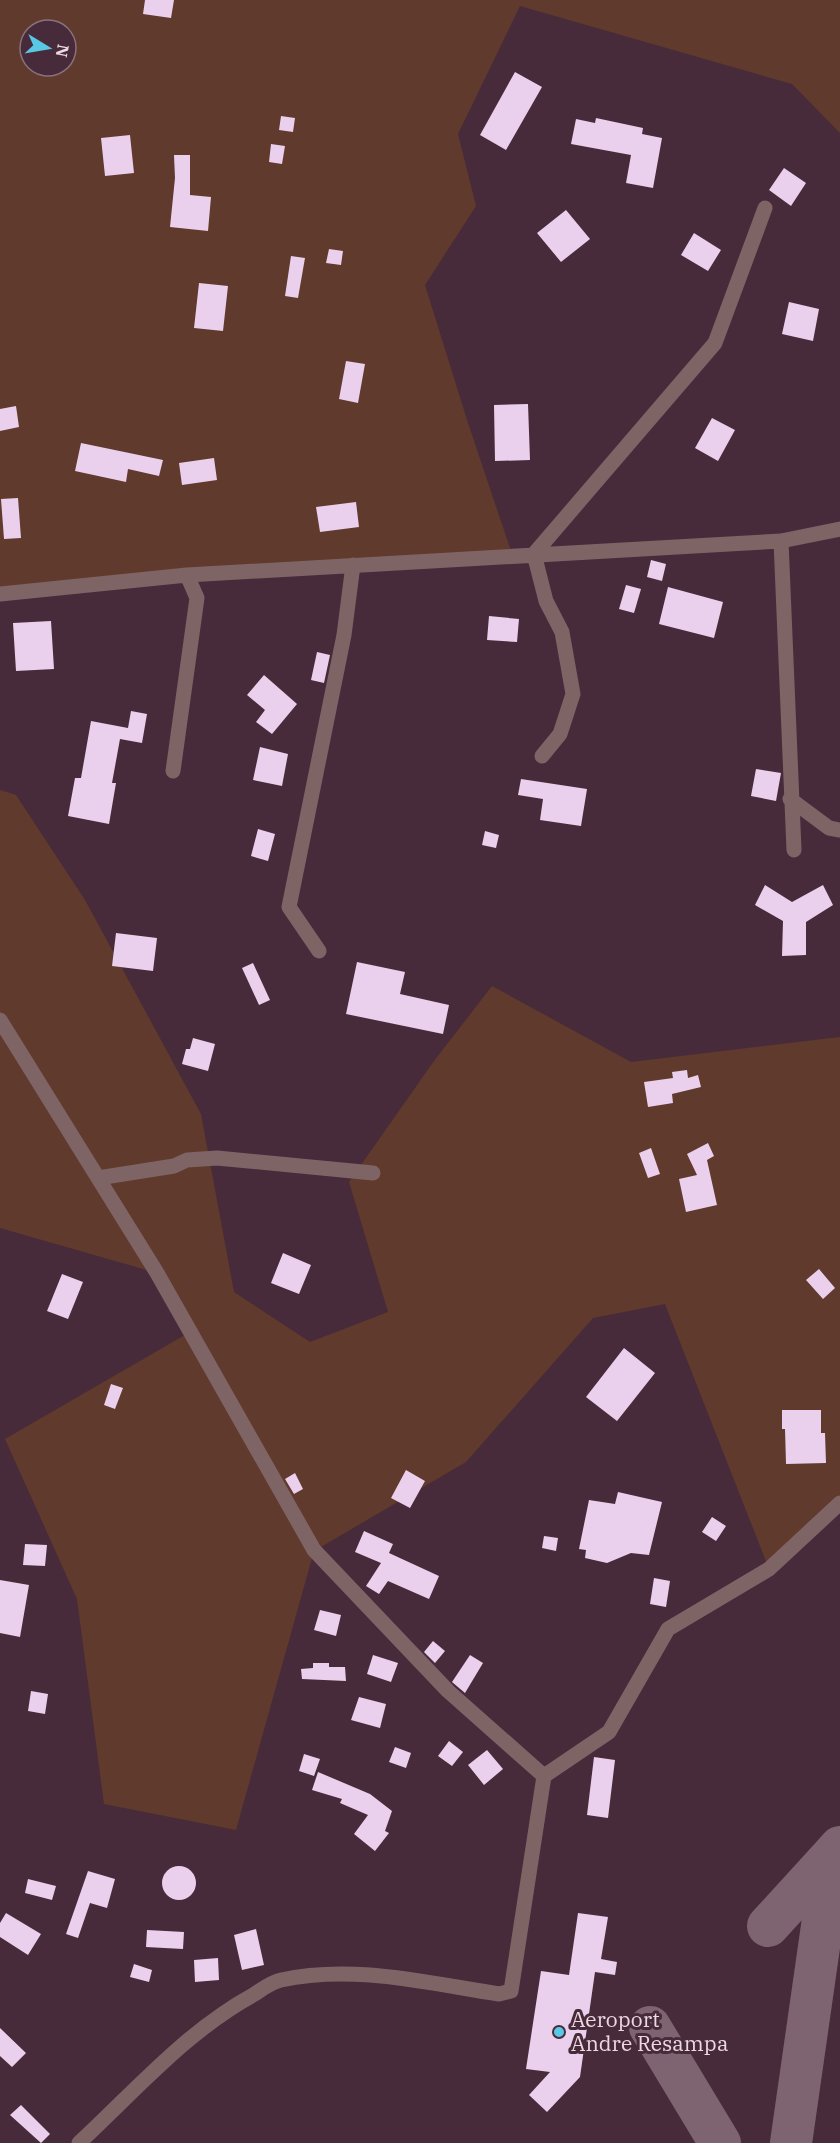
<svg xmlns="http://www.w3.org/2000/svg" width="840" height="2143" viewBox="0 0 840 2143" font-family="'IBM Plex Serif',serif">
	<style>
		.green { fill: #603a2c; fill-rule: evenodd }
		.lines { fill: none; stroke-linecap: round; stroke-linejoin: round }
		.taxiway { stroke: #7e6470; stroke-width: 42 }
		.building { fill: #ead0ed }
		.minor { stroke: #7f6466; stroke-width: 15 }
		.poi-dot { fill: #59c8e5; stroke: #482b3a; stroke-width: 2 }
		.labels { text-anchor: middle; stroke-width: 6; stroke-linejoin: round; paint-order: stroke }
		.poi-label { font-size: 21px; fill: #ecd9e2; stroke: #482b3a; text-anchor: start }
	</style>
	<rect width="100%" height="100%" fill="#482b3a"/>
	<path class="green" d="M0,0H840V133L792,84L520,6L458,134L476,206L425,285L468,423L513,557L0,594ZM30,30H66V66H30Z
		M0,790L16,795L85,900L201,1114L234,1292L310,1342L388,1312L349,1182L434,1061L492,986L631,1062L840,1037V1503L769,1569L665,1304L593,1318L466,1462L314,1551L236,1830L104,1804L77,1599L5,1439L190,1332L157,1273L0,1228Z"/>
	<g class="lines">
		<path class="taxiway" d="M768,1926L832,1856
			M650,2027L720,2143
			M791,2143L832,1856L840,1847"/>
	</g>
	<path class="building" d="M145,0H174L171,18L143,14Z
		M515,72L542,87L506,150L480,135Z
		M281,116L295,118L293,132L279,130Z
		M596,118L643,128L642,134L662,138L653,188L626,183L631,155L571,144L576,119L595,123Z
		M130,135L134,173L105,176L101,138Z
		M271,144L285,146L282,164L269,162Z
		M174,155H190V195L211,197L208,231L170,227L175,178Z
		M784,168L806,183L791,206L769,190Z
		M566,210L590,239L561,262L537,233Z
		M694,233L721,250L708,271L681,255Z
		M329,249L343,251L341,265L326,263Z
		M291,256L305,258L298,298L285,296Z
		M199,283L228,286L223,331L194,328Z
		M789,302L819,309L813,341L782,334Z
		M346,361L365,364L358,403L339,399Z
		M528,404L530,460L495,461L494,405Z
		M16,406L19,427L0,431V409Z
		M712,418L735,430L718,461L695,448Z
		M81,443L163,460L159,476L128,469L126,482L75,471Z
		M214,458L217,480L182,485L179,463Z
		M18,498L21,538L4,539L1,499Z
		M356,502L359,527L320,532L316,507Z
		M651,560L666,564L662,581L647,577Z
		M626,585L641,589L634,613L619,609Z
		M668,587L723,602L714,638L659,624Z
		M489,616L519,619L517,642L487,640Z
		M51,621L54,669L16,671L13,623Z
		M317,652L330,655L324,683L311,680Z
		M264,675L297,704L272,734L256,722L265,710L247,695Z
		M131,711L147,714L142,743L120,739L112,783H116L109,824L68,816L75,778H81L91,721L128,728Z
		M260,747L288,754L282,786L253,780Z
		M756,769L781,773L776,801L751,796Z
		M521,779L587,789L581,826L540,820L543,799L518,795Z
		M258,829L275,834L268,861L251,856Z
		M485,831L499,835L496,848L482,845Z
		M765,885L792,902L823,885L833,905L806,922V955L782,956L783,921L755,905Z
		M116,933L157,938L153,971L112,966Z
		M357,962L405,972L400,994L449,1005L443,1034L346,1014Z
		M253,963L270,1000L259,1005L242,968Z
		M193,1038L215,1044L208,1071L182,1064L186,1049H190Z
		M687,1070L688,1078L698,1075L701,1087L672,1094L673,1103L648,1107L644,1082L673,1078L672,1072Z
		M708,1143L714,1156L707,1160L717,1205L686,1212L679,1179L697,1175L687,1154Z
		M651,1148L660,1174L648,1178L639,1153Z
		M283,1253L311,1265L299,1294L271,1283Z
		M819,1269L835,1288L823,1299L806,1280Z
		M62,1274L83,1282L68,1319L47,1311Z
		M624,1348L655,1373L617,1421L586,1397Z
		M111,1384L123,1388L115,1409L104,1405Z
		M782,1410H821V1433H825L826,1463L786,1464L785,1429H782Z
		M406,1470L425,1481L410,1508L391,1498Z
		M295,1473L303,1489L294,1494L285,1479Z
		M618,1492L662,1502L649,1555L631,1553L607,1563L585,1558L586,1550L579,1549L589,1500L615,1504Z
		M712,1517L726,1526L716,1541L702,1532Z
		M364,1531L393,1544L389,1553L439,1576L429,1599L388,1581L379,1594L366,1586L381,1563L355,1552Z
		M544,1536L558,1538L556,1551L542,1548Z
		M25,1544L47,1545L45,1566L23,1565Z
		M654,1578L670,1581L666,1607L650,1604Z
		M0,1580L29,1585L20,1637L0,1633Z
		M320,1610L341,1615L336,1636L314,1630Z
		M433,1641L445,1651L435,1663L424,1652Z
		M373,1655L398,1663L391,1682L367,1674Z
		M470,1655L483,1663L465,1693L452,1682Z
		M313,1663H329V1667H345L346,1681L302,1679L301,1669L313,1668Z
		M31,1691L48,1694L45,1714L28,1711Z
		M359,1697L386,1704L380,1728L351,1720Z
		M449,1741L463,1752L452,1766L438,1756Z
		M395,1747L411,1753L406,1768L389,1762Z
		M487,1750L503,1769L484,1785L468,1765Z
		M304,1754L320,1759L314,1776L299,1771Z
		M594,1757L615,1760L608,1818L587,1815Z
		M318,1772L370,1794L392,1811L385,1831L389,1833L375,1851L354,1834L368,1815L340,1803L342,1799L312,1790Z
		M162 1883a17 17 0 1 1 34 0a17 17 0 1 1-34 0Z
		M88,1871L115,1879L107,1908L90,1903L78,1938L66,1934Z
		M28,1879L56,1886L52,1900L25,1893Z
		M6,1913L41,1934L28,1955L0,1937V1923Z
		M578,1913L608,1917L601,1959L617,1962L615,1975L595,1972L580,2077L547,2112L529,2095L550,2072L526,2069L541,1971L569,1975Z
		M256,1929L264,1965L242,1970L234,1935Z
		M147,1930L184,1932L183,1949L146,1947Z
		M218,1958L219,1980L195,1982L194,1960Z
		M134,1964L152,1970L149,1982L130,1977Z
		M0,2028L26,2053L12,2067L0,2056Z
		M21,2105L50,2134L41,2143L10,2115Z"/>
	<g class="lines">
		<path class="minor" d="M781,541L794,850
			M0,594L187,575L781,541L840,529
			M542,756L560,734L573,694L562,632L546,601L534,554L715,343L765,208
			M173,771L197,598L187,575
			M790,799L829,828L840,830
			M319,951L289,907L344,635L353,565
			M0,1020L157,1273L314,1550L448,1691L544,1776L511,1991L499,1994C427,1983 353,1964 281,1980C271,1982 261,1990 253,1995C187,2031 134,2092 79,2143
			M98,1178L174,1166L187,1160L217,1158L373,1173
			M544,1776L609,1732L668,1629L769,1569L840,1503"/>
	</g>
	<circle class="poi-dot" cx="559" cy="2032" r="6"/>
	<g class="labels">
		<g class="poi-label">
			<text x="571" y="2027">Aeroport<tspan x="571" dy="24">Andre Resampa</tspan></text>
		</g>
	</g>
	<g transform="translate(48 48) rotate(101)"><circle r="28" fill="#482b3a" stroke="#8a717d" stroke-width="1.5"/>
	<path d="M0-4.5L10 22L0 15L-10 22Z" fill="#59c8e5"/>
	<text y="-9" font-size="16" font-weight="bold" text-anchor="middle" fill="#ecd9e2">N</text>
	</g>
</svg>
